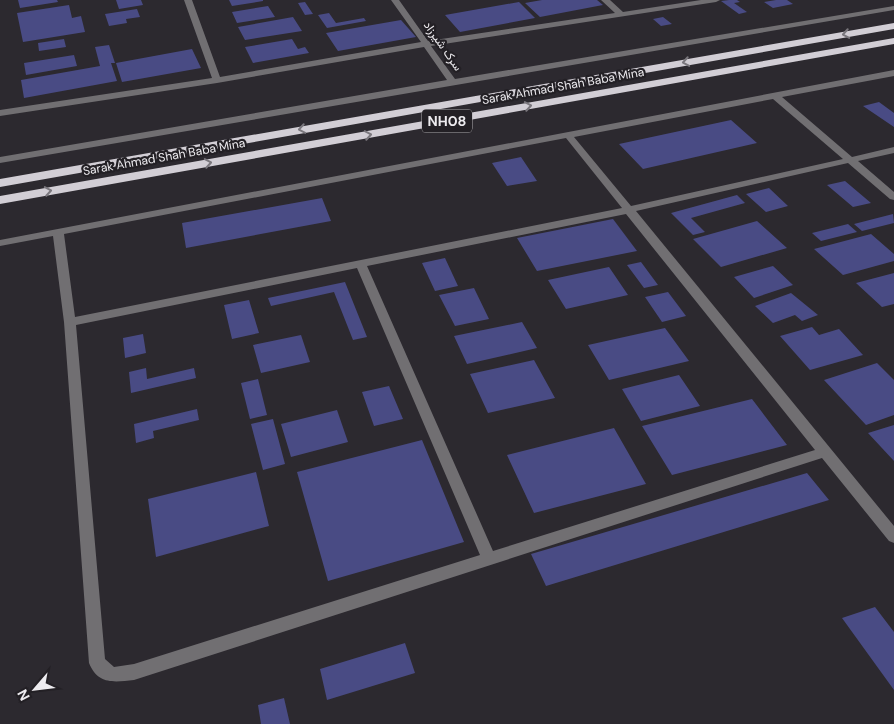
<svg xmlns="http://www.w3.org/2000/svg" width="894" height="724" viewBox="0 0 894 724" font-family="'DM Sans',Vazirmatn,sans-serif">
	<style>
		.building { fill: #494b84 }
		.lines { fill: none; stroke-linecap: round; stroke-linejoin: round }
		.minor { fill: #716f72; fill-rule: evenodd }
		.highway { fill: #d2ced5; fill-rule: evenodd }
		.oneway { stroke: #7a777d }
		.labels { text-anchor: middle; stroke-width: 4.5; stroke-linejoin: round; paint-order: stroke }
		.far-street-label { font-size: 12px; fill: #edebef; stroke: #232025 }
		.shield { fill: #232025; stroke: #b0aeb2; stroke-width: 1 }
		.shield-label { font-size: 14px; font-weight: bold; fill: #edebef }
	</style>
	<rect width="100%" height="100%" fill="#2c292f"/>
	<path class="building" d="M18,0H57L58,2L20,8Z
		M116,0H141L143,5L119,9Z
		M229,0H263V1L232,6Z
		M542,0H597L603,5L540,17L525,3Z
		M729,0H737L740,2L734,3L747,12L739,14L721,1Z
		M776,0H787L793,4L773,8L764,2Z
		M305,2L313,14L305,15L298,3Z
		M519,2L535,18L460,32L445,15Z
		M69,5L72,18L81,16L85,32L23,42L17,13Z
		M268,6L275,17L237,23L232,12Z
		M137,9L140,17L126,19L127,23L109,26L105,14Z
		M329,13L336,23L364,18L366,21L327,28L318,15Z
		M293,17L302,31L245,40L238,27Z
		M663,17L672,24L661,26L653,19Z
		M401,20L416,37L338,51L326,33Z
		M64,39L66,47L39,51L38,43Z
		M292,39L298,49L305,47L309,53L253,63L245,47Z
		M109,45L115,63H111L117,81L24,98L21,80L100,66L95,47Z
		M192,49L201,68L122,82L116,63Z
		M74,55L77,66L26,75L24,63Z
		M879,102L894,113V127L863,106Z
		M731,120L757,143L643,169L619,144Z
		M521,157L537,181L507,186L492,163Z
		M845,181L871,203L853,207L827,185Z
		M769,188L788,206L766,212L746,194Z
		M737,195L745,203L691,218L705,232L693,235L671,213Z
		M322,198L331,221L186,248L182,223Z
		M893,214L894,223L862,231L854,224Z
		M613,219L637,251L537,271L517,238Z
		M757,221L787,248L721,267L693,239Z
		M848,224L857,232L821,241L812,233Z
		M871,234L894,254V261L843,275L814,249Z
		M445,258L458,286L435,291L422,263Z
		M641,262L658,285L644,288L627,265Z
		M773,266L793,285L754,298L734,277Z
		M609,267L628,295L566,309L548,280Z
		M894,273V304L882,307L856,283Z
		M345,282L367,337L353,340L334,292L271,306L268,298Z
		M474,288L489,319L455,326L439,295Z
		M668,292L686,316L662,322L645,297Z
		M791,293L818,315L802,321L795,315L773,323L755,306Z
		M249,300L259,333L232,339L224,305Z
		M522,322L537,348L467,364L454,336Z
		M812,327L819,335L839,329L863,355L810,370L780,336Z
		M665,328L689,361L609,380L588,345Z
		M143,334L146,353L125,358L123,338Z
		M301,335L310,362L261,373L253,345Z
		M534,360L555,398L488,413L470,374Z
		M877,363L894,380V415L866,425L824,380Z
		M146,368L147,379L194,368L196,378L131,393L129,372Z
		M679,375L700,406L641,421L622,389Z
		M258,379L267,415L250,419L241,383Z
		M389,386L403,419L374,426L362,392Z
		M752,399L787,445L672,475L642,426Z
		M197,409L199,420L153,431L154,438L136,443L134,424Z
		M337,410L348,442L291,457L281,424Z
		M273,419L285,464L263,470L251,424Z
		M894,425V461L868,433Z
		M614,428L646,484L534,513L507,455Z
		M422,440L464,542L328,581L297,472Z
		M256,472L269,526L156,557L148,499Z
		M807,473L829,500L546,586L531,554Z
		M875,607L894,632V690L842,618Z
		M405,643L415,673L327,700L320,669Z
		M284,698L290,724H261L258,705Z"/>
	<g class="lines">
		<path class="minor" d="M184,0H192L220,77L421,42L391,0H399L428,41L615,13L601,0H610L623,12L701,0H720L716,2L431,46L455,79L894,6V10L0,163V157L447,80L424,47L217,83L0,116V110L212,78Z
			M894,70V76L782,97L852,157L894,147V153L858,161L894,192V200L890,199L848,163L636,211L894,526V543L889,541L822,458L134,680C114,682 98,685 89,663L64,322L53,236L0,246V240ZM773,99L843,159L631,206L574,137ZM566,138L622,208L75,317L64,234ZM626,214L815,450L493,551L367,266ZM357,268L480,555L134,664L114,667L105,659L76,325Z"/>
		<path class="highway" d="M894,23V29L0,187V179Z
			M894,38V44L0,204V196Z"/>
	</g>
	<defs><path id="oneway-chevron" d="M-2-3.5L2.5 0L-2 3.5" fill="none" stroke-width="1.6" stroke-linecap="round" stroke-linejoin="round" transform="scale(1.25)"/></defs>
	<g class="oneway">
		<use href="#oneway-chevron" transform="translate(846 34) rotate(170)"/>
		<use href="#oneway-chevron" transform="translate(686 62) rotate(170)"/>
		<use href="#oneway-chevron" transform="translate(528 106) rotate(-10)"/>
		<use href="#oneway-chevron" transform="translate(302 129) rotate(170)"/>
		<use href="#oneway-chevron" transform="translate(368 135) rotate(-10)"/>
		<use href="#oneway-chevron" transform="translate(208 163) rotate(-10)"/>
		<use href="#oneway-chevron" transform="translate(48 191) rotate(-10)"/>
	</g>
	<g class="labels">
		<g class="far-street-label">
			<text transform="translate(443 46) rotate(55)" y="4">سرک شیرزاد</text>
			<text transform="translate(563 86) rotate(-10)" y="4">Sarak Ahmad Shah Baba Mina</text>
			<text transform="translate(164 157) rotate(-10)" y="4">Sarak Ahmad Shah Baba Mina</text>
		</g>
		<rect class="shield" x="422" y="109.5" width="50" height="23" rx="4"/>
		<g class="shield-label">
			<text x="447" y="126">NH08</text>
		</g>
	</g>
	<g transform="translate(35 689) rotate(242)" stroke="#232025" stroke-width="4" paint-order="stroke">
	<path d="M0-4L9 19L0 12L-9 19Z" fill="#edebef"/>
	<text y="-8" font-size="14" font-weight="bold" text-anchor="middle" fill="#edebef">N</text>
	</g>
</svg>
